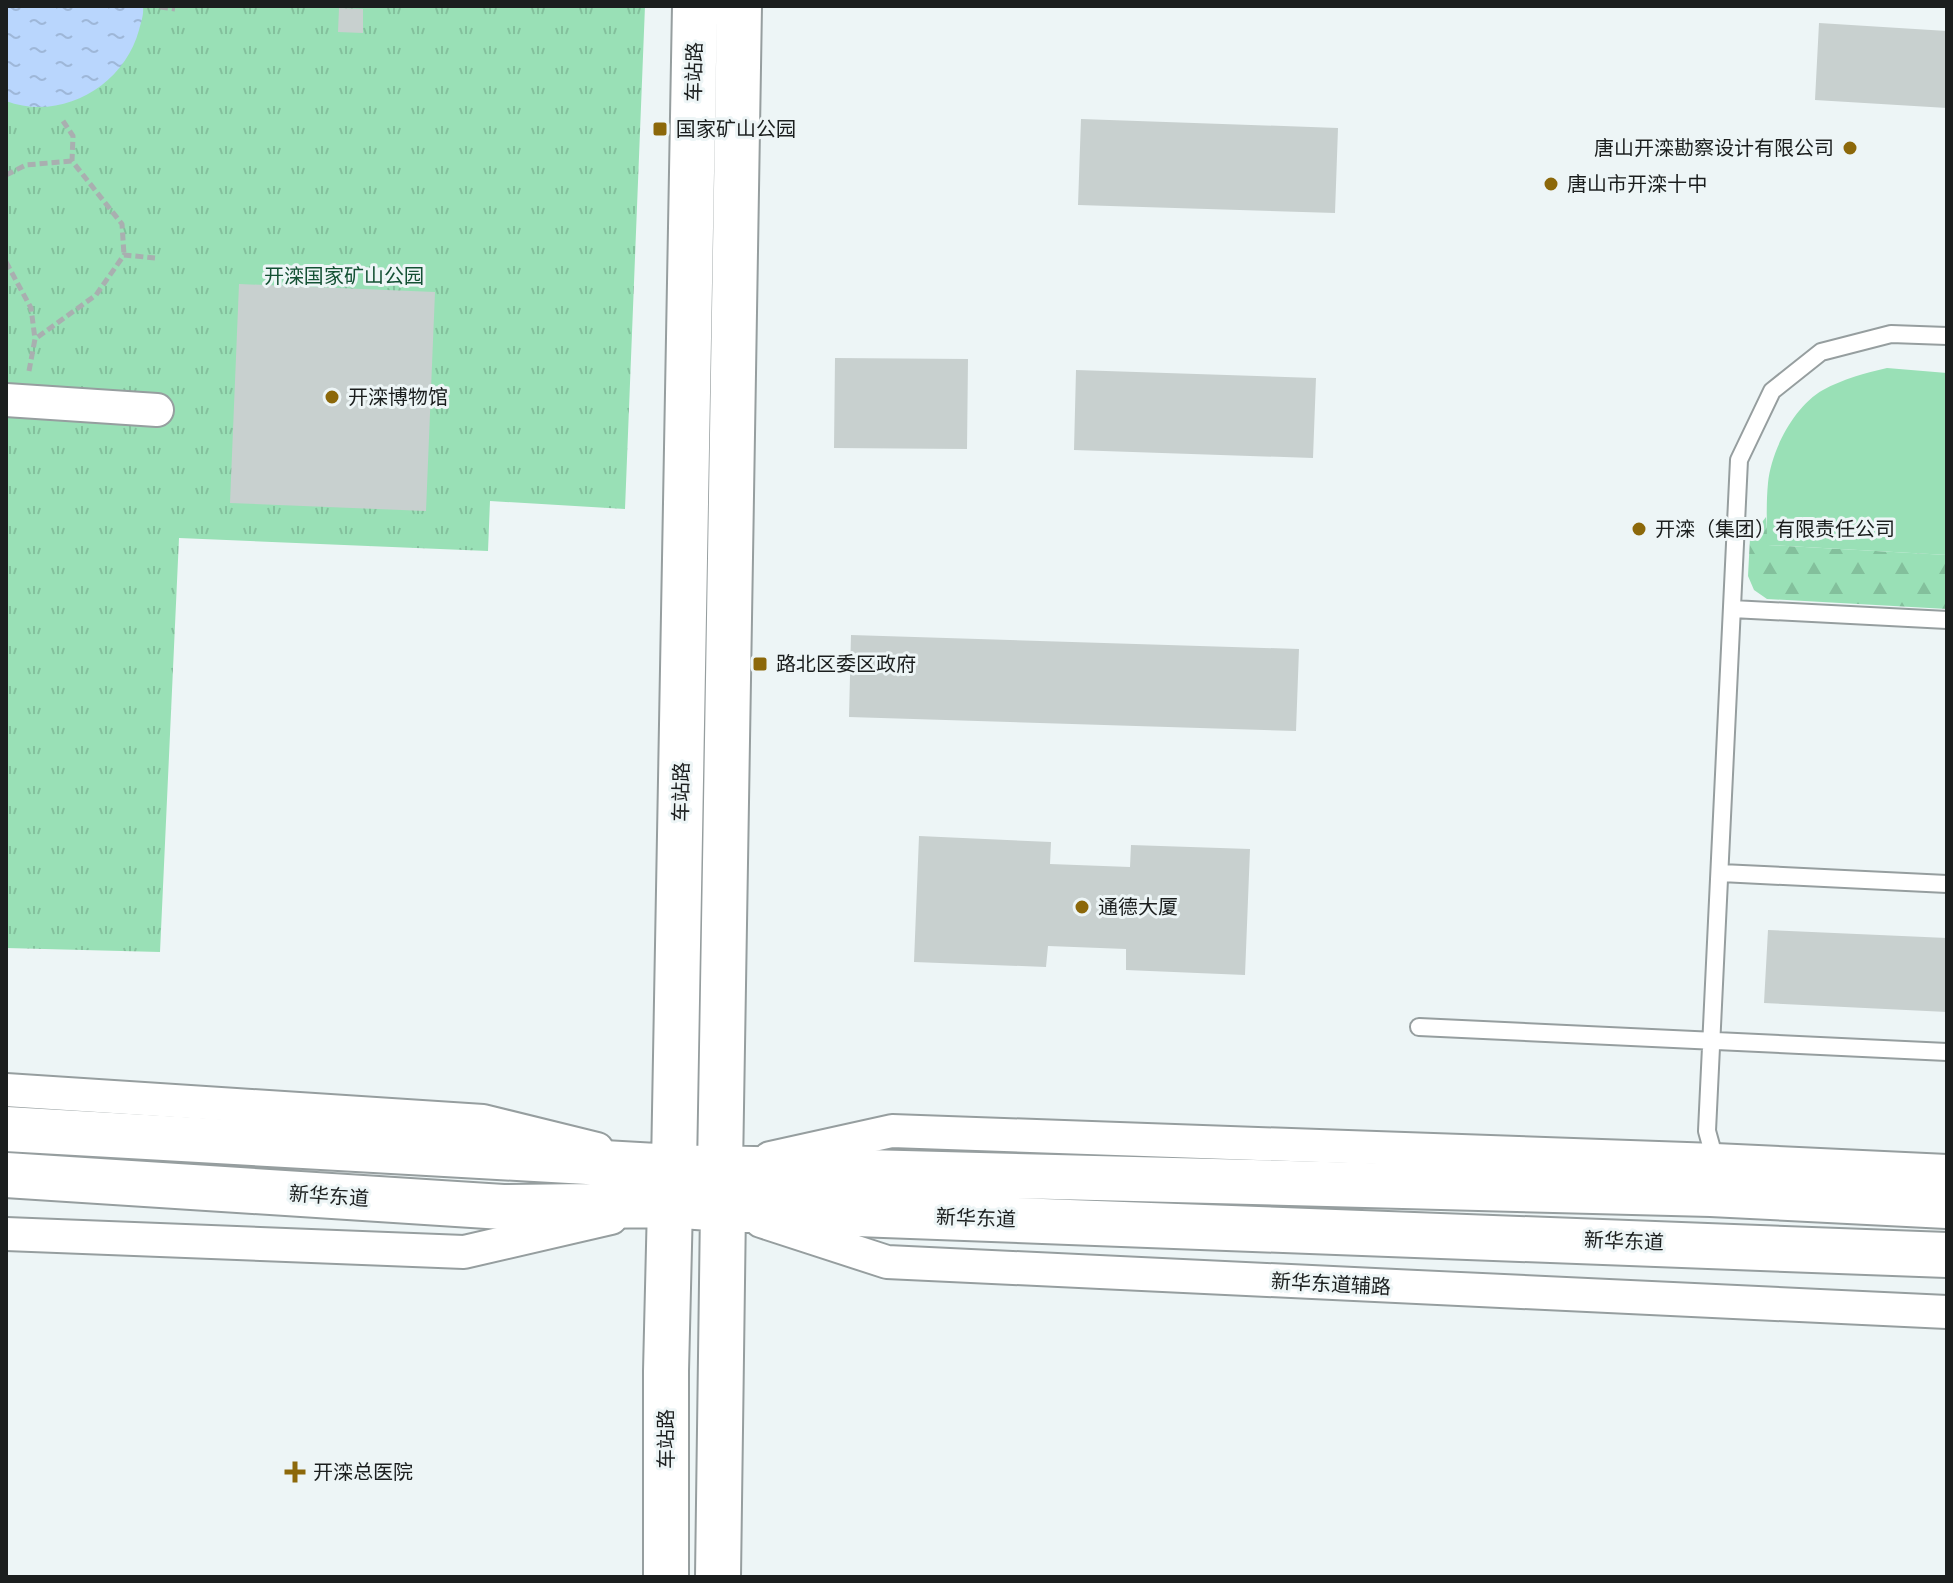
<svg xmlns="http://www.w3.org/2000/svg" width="1953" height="1583" viewBox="0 0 1953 1583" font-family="Inter,'Noto Sans SC',sans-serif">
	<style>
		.forest { fill: url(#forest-firs) }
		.park { fill: url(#park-tufts) }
		.pitch { fill: #99e0b6 }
		.water { fill: url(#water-ripples) }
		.building { fill: #c8d0cf }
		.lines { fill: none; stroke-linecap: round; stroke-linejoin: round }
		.lane-casing { stroke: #969e9f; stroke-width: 20 }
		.street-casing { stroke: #969e9f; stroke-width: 36 }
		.primary-casing { stroke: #969e9f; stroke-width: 48 }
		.path { stroke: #a9afb0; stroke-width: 5; stroke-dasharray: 8 4; stroke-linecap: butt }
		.lane { stroke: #fff; stroke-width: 16 }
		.street { stroke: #fff; stroke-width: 32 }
		.primary { stroke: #fff; stroke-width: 44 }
		.poi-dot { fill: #8c680a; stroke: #edf5f6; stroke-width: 3 }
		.labels { text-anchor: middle; stroke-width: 6; stroke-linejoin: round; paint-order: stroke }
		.street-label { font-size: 20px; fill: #1b1e1e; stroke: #edf5f6 }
		.poi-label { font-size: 20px; fill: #1b1e1e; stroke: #edf5f6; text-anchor: start }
		.park-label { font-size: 20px; fill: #145134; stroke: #edf5f6 }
	</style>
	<defs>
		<pattern id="forest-firs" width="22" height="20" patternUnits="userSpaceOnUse" patternTransform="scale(2)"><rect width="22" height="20" fill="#99e0b6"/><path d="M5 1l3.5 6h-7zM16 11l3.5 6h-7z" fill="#83c09c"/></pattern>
		<pattern id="park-tufts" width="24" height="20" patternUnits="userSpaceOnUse" patternTransform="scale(2)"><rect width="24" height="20" fill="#99e0b6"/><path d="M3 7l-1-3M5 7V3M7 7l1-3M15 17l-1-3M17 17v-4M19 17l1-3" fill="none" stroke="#83c09c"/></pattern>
		<pattern id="water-ripples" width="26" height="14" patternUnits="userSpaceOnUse" patternTransform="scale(2)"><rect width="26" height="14" fill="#b9d6fd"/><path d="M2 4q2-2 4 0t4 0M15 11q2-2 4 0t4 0" fill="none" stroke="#9eb7d8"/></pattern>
	</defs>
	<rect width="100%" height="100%" fill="#edf5f6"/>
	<path class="forest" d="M1766,517L1768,545L1947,555V609L1767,599L1754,590L1748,576L1750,538Z"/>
	<path class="park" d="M6,6H645L625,509L490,501L488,551L179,538L160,952L6,948Z"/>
	<path class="pitch" d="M1887,368L1947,373V555L1767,545C1767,524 1766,504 1768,483C1771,451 1794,406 1823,390C1843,379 1865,373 1887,368Z"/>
	<path class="water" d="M6,6H143C144,15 141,22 139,30C124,86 61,122 6,101Z"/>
	<path class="building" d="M339,8L363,9V33L338,32Z
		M1819,23L1947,31V108L1815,100Z
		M1081,119L1338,128L1335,213L1078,205Z
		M239,284L435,292L426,511L230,503Z
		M835,358L968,359L967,449L834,448Z
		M1076,370L1316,378L1313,458L1074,450Z
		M851,635L1299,649L1296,731L849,717Z
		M919,836L1051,842L1050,864L1130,867L1131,845L1250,849L1245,975L1126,970V949L1048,946L1046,967L914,962Z
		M1768,930L1947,938V1012L1764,1003Z"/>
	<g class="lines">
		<g class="lane-casing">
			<path id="lane" d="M1732,609L1947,620
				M1721,873L1947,884
				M1419,1027L1947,1052
				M1715,1160L1707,1131L1739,460L1772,391L1821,352L1891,334L1947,336"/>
		</g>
		<g class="street-casing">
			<path id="street" d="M6,400L157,410
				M6,1090L483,1121L597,1149
				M770,1158L892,1131L1715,1160L1947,1171
				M761,1221L887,1262L1947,1312
				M6,1234L464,1252L611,1218"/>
		</g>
		<g class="primary-casing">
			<path id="primary" d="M6,1129L674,1167L1711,1194L1947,1206
				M6,1175L503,1207L670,1205L723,1209L1947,1255
				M666,1577V1371L670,1205L674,1167L695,6
				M718,1577L723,1209L720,1169L739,6"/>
		</g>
		<path class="path" d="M160,7L175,9
			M63,121L73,136L72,161L122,224L124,255
			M6,175L26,165L72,161
			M6,262L31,308L35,339
			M29,371L35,339L96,295L124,255L155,258"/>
		<use href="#lane" class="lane"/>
		<use href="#street" class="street"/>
		<use href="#primary" class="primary"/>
	</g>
	<g class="poi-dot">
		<rect x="652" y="121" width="16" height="16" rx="4"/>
		<circle cx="1850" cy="148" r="8"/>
		<circle cx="1551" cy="184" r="8"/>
		<circle cx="332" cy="397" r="8"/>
		<circle cx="1639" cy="529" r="8"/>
		<rect x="752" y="656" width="16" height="16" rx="4"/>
		<circle cx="1082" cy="907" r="8"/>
		<path d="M291 1460h8v8h8v8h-8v8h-8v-8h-8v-8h8z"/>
	</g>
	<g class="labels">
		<g class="street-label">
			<text transform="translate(694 72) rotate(-89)" y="7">车站路</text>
			<text transform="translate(681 792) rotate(-89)" y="7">车站路</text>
			<text transform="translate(329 1196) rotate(4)" y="7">新华东道</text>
			<text transform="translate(976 1218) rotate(2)" y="7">新华东道</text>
			<text transform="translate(1624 1241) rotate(2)" y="7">新华东道</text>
			<text transform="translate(1331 1284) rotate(3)" y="7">新华东道辅路</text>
			<text transform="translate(666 1439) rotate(-90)" y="7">车站路</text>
		</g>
		<g class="poi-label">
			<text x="676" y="136">国家矿山公园</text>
			<text x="1834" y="155" text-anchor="end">唐山开滦勘察设计有限公司</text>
			<text x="1567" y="191">唐山市开滦十中</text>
			<text x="348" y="404">开滦博物馆</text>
			<text x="1655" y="536">开滦（集团）有限责任公司</text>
			<text x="776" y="671">路北区委区政府</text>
			<text x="1098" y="914">通德大厦</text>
			<text x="313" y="1479">开滦总医院</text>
		</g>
		<g class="park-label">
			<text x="344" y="283">开滦国家矿山公园</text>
		</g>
	</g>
	<rect width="1953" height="1583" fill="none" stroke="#1b1e1e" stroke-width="16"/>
</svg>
